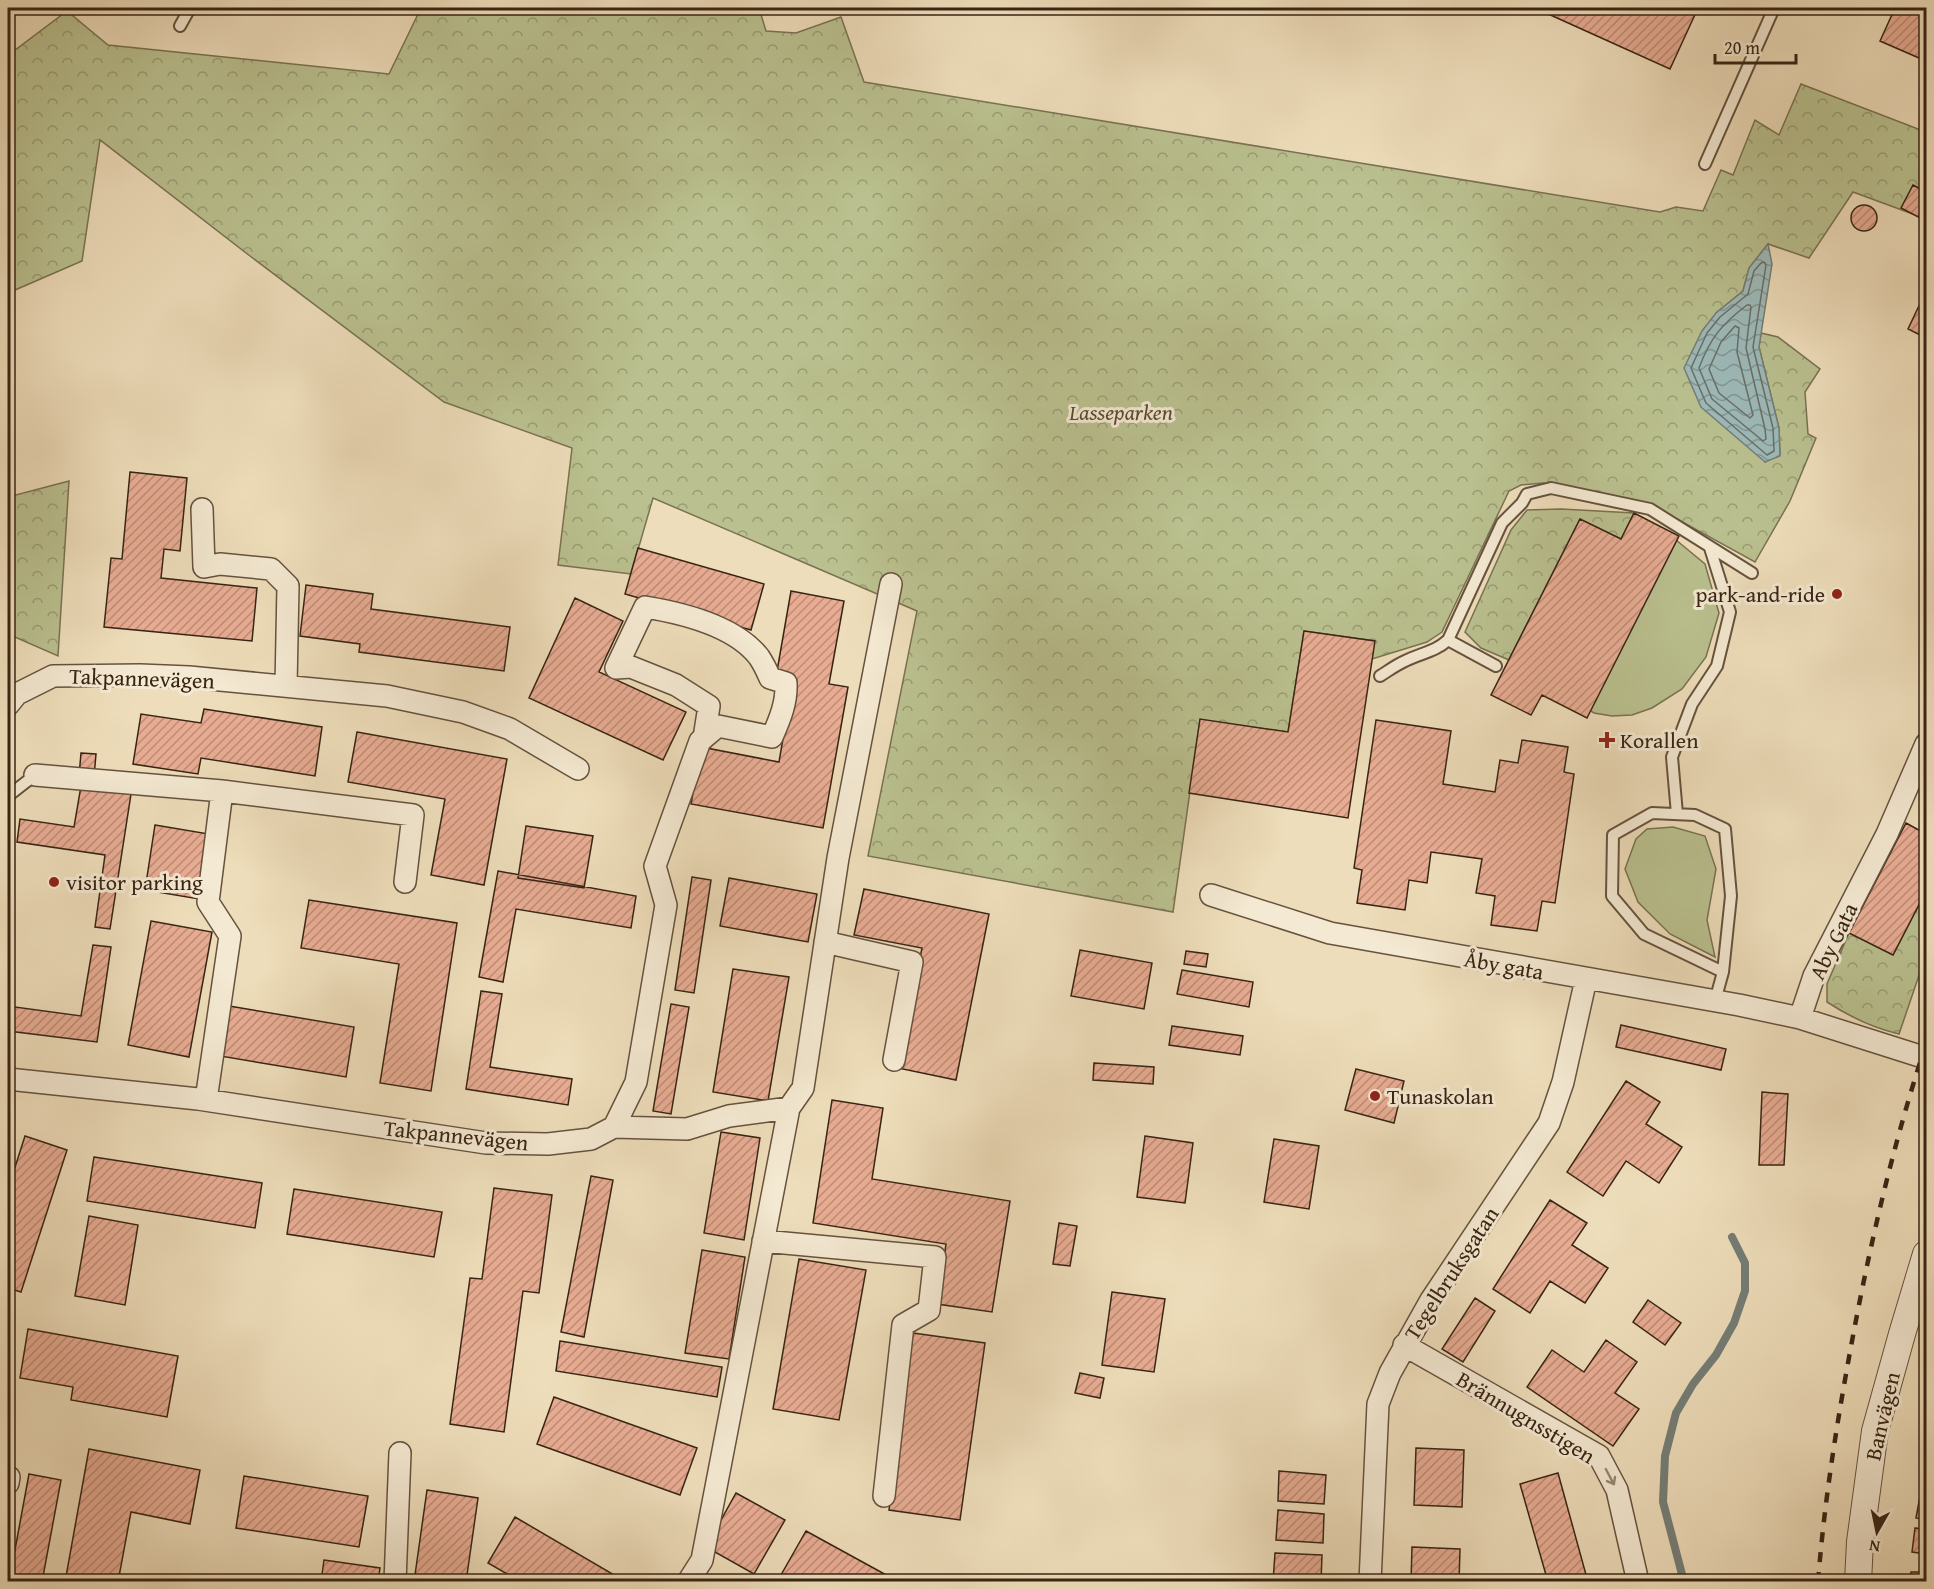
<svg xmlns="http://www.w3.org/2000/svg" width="1934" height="1589" viewBox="0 0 1934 1589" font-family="'Gentium Book Plus',serif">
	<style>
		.green { fill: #bac08f; stroke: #797252; stroke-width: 1.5 }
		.forest { fill: url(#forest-crowns); stroke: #797252; stroke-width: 1.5 }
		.water { fill: url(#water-waves); stroke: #757e77; stroke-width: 1.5 }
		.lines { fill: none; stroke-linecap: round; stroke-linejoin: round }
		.shore { stroke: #6a6f66; stroke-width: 1.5 }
		.stream { stroke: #757e77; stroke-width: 8 }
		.building { fill: url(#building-hatch); stroke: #382414; stroke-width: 1.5 }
		.service-casing { stroke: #66523e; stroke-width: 14 }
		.minor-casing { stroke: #66523e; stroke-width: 24 }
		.tertiary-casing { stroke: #66523e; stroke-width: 28 }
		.service { stroke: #f4e9d2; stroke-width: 10 }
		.minor { stroke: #f4e9d2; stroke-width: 21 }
		.tertiary { stroke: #f4e9d2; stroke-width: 26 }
		.rail { stroke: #382414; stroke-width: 4.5; stroke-dasharray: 10 10; stroke-linecap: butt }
		.oneway { stroke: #968673 }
		.poi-dot { fill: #8f2418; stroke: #f4e9d2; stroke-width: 2 }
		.labels { text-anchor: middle; stroke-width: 6; stroke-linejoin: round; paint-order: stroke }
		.park-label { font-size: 22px; font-style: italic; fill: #584b33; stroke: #f4e9d2 }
		.poi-label { font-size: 22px; fill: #382414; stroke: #f4e9d2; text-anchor: start }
		.street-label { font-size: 22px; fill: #382414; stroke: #f4e9d2 }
	</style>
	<defs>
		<pattern id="forest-crowns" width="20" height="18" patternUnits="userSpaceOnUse" patternTransform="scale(1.5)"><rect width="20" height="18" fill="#bac08f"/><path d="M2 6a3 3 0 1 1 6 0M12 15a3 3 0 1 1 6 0" fill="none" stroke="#989c74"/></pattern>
		<pattern id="water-waves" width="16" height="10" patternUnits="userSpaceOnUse" patternTransform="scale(1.5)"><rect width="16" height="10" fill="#9dbab9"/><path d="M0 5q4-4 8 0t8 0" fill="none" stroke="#819795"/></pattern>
		<pattern id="building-hatch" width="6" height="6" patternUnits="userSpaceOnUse" patternTransform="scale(1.5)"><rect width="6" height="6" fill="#e8ac93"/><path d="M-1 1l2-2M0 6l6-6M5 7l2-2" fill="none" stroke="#bd8c77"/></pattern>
	</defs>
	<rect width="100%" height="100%" fill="#eeddba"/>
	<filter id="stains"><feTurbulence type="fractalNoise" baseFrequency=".00333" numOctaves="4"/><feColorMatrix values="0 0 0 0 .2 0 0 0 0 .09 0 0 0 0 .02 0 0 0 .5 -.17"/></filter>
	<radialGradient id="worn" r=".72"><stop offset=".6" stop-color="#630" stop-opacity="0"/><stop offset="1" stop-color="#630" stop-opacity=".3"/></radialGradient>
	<path class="green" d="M1670,535L1705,564L1719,613L1706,657L1682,689L1652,708L1632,715L1612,716L1594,713L1583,706Z
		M1673,827L1705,836L1716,869L1707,920L1715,957L1670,934L1638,902L1625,869L1636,839L1647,829Z"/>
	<path class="forest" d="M421,8H759L766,31L796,33L841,17L864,82L1660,212L1676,207L1703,211L1721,170L1733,175L1755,120L1779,135L1801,84L1926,132V219L1853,192L1809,258L1768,244L1749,268L1743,291L1716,313L1765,462L1780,455L1779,428L1759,347L1761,333L1778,337L1820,369L1805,392L1808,434L1816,438L1790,501L1755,562L1648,503L1543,483L1521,485L1509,491L1442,632L1427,642L1372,659L1374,641L1304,631L1288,732L1200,720L1173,912L868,856L917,611L653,498L631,574L558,565L572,448L444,402L250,256L100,140L82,261L8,293V76L10,54L67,11L108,45L389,74Z
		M69,481L58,656L8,634V497Z
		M1561,509L1634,513L1621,539L1580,519L1509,660L1481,648L1465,632L1511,530L1527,510Z
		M1926,891V955L1899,1034C1873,1028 1850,1017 1827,1002V984L1849,933L1893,955Z"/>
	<path class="water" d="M1768,244L1772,264L1759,347L1779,428L1780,456L1765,462L1701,407L1684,368L1702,331L1716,313L1743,291L1749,268Z"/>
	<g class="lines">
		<path class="shore" d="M1761,263L1764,262L1766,265L1753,347L1773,428L1774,451L1767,455L1706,403L1691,368L1707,333L1720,317L1748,294L1754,271Z
			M1747,305H1750L1751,307L1746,348L1765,429L1766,439L1763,441L1712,399L1699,368C1710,338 1722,324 1747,305Z
			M1735,326L1739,328L1737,352L1753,415L1750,418L1719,393L1709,369L1721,342Z"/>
		<path class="stream" d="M1684,1582L1663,1502L1665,1456L1676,1413L1693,1384L1716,1355L1734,1323L1745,1291V1263L1732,1237"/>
	</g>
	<path class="building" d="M1535,8H1698L1670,69Z
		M1895,8H1926V61L1880,41Z
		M1913,185L1926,192V216L1924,220L1901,208Z
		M1851 218a13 13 0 1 1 26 0a13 13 0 1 1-26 0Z
		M1926,291V338L1908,329Z
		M130,472L187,478L180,551L164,549L161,578L257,588L252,641L104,627L111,558L122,559Z
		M1634,513L1679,536L1587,718L1542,695L1531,715L1491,695L1580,519L1621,539Z
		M638,548L764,584L751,630L625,594Z
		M306,585L373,594L371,609L510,627L504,671L359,652L360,644L300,636Z
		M791,591L844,601L829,684L848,687L823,828L691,804L701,747L779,762L793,680L776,677Z
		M575,598L623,621L599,672L686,712L663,760L529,698Z
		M1304,631L1375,641L1348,818L1189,793L1200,719L1288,732Z
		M204,709L322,727L315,776L201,758L198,774L133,764L141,714L201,723Z
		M1376,720L1451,731L1443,784L1495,792L1500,760L1518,763L1522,740L1568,747L1564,772L1574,774L1555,903L1542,901L1537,931L1491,925L1495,896L1476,893L1482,859L1431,852L1427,883L1409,880L1405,910L1357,903L1362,870L1354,868Z
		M357,732L507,759L484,885L431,875L445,799L348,782Z
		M81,753L96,754L94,777L79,776Z
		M81,786L131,794L110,929L95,927L105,855L17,842L20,819L74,827Z
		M1906,823L1926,834V891L1893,955L1849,933Z
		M155,825L209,834L199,899L145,890Z
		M526,826L593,836L584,888L518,878Z
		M498,871L636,896L631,928L516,909L503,982L479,977Z
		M692,877L711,880L694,993L675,990Z
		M729,878L817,894L808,942L720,926Z
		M864,889L989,914L956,1080L898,1068L922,948L854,935Z
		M309,900L457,923L431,1091L380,1083L399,964L301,948Z
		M151,921L212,932L189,1057L128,1045Z
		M93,945L111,947L97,1042L8,1031V1006L81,1016Z
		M1080,950L1152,963L1144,1009L1071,996Z
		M1186,951L1208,954L1206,967L1184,964Z
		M733,969L789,977L768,1101L713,1092Z
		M1182,970L1253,982L1249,1007L1177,994Z
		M481,991L502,994L490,1067L572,1079L568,1105L466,1089Z
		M671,1004L689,1007L671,1114L653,1111Z
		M229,1006L354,1027L346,1077L220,1056Z
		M1621,1025L1726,1049L1721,1070L1616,1047Z
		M1172,1026L1243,1036L1240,1055L1169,1045Z
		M1094,1063L1154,1067L1153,1084L1093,1080Z
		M1356,1069L1404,1081L1394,1123L1345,1110Z
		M1626,1081L1660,1102L1646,1124L1682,1147L1659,1183L1626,1161L1603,1196L1567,1172Z
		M1762,1092L1788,1094L1784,1165H1759Z
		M832,1100L883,1108L872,1179L1010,1201L992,1312L937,1304L946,1244L813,1223Z
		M721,1132L760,1138L744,1240L704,1233Z
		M25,1136L67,1150L21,1292L8,1288V1189Z
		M1145,1136L1193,1143L1185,1203L1137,1197Z
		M1274,1139L1319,1146L1309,1209L1264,1202Z
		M94,1157L262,1183L255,1228L87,1201Z
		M591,1176L613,1180L584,1337L561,1332Z
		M494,1188L552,1195L539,1293L523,1291L504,1432L450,1424L470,1278L482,1279Z
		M294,1189L442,1212L434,1257L287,1234Z
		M1550,1200L1587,1223L1572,1245L1608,1268L1585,1303L1550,1281L1530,1313L1493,1289Z
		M89,1216L138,1225L125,1305L75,1296Z
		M1059,1223L1077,1226L1070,1266L1053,1264Z
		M702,1250L745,1257L729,1359L685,1353Z
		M799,1259L866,1270L839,1420L773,1409Z
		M1112,1292L1165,1299L1154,1372L1102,1365Z
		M1475,1298L1495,1311L1463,1362L1442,1349Z
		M1648,1300L1681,1323L1665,1345L1633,1322Z
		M28,1329L178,1356L167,1417L71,1400L73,1387L20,1378Z
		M913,1333L985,1343L960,1520L889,1510Z
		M1606,1340L1637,1362L1615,1393L1639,1409L1613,1446L1527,1387L1552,1350L1584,1372Z
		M560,1341L722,1367L717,1397L556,1371Z
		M1080,1373L1104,1378L1100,1398L1075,1393Z
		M554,1397L697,1448L680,1495L537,1444Z
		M1416,1448L1464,1450L1462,1507L1414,1505Z
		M89,1449L200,1470L190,1524L131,1512L118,1582H65Z
		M1926,1464V1520L1916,1518Z
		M1279,1471L1326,1475L1324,1504L1278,1501Z
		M1558,1473L1588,1582H1548L1520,1484Z
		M29,1474L61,1480L42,1582H9Z
		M244,1476L368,1496L359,1547L236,1528Z
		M427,1490L478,1498L466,1582H414Z
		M736,1493L785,1520L754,1574L706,1547Z
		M1278,1510L1324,1514L1323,1543L1276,1540Z
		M515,1517L621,1579L619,1582H521L488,1563Z
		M1915,1528L1926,1529V1554L1912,1552Z
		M806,1531L899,1582H793L781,1575Z
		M1412,1547L1460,1549L1459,1582H1411Z
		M1275,1553L1322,1555L1321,1582H1273Z
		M324,1560L380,1568L378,1582H321Z
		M1911,1572H1926V1582H1911Z"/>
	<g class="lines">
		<g class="service-casing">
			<path id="service" d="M180,26L190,8
				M1705,164L1774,8
				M1448,640L1496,666
				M1380,676C1388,671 1396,665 1405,661C1421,653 1435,652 1448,640L1502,523L1522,503L1527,494L1551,488L1650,509L1752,573
				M8,796L35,775
				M1677,814L1672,757L1692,704L1717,666L1730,612L1710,548
				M1715,1001L1723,972L1731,896L1725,829L1695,815L1652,813L1613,835L1612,896L1644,934L1723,972"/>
		</g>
		<g class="minor-casing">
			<path id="minor" d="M202,509L204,567L220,564L271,569L288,586L286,686
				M8,705L17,694L53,676L140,675L189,677L387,696L463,712L510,729L578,769
				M1926,744L1887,834L1814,976L1800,1018L1926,1058
				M35,775L222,791L413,815L405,882
				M1211,895L1330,933L1739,1005L1800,1018
				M825,942L912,962L894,1060
				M8,1079L198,1099L486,1143L548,1144L591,1139L614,1127L636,1082L666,905L655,866L700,741L718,726L772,737C780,719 787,702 786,683L770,678C767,671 763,663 759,657C735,626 682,613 645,607L616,668L631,667L676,685L709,706L704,738
				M206,1100L230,936L208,902L222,791
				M614,1127L687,1129L729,1116L789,1108
				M763,1241L935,1257L929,1310L903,1325L884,1496
				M1404,1345L1599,1456L1617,1490L1638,1582
				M8,1483L9,1477
				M395,1582L400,1453
				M688,1582L702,1560L789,1108L803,1088L838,858L891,584
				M1370,1582L1378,1404L1390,1373L1431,1300L1549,1123L1563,1082L1586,979"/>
		</g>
		<g class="tertiary-casing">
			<path id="tertiary" d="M1858,1582L1860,1542L1875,1431L1902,1334L1926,1254"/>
		</g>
		<use href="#service" class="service"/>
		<use href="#minor" class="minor"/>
		<use href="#tertiary" class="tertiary"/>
		<path class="rail" d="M1818,1582C1824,1505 1836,1428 1850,1352C1869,1248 1893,1144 1926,1044"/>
	</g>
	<defs><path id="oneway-shaft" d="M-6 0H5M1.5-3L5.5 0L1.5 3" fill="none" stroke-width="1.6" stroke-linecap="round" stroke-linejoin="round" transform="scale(1.5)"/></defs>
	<use class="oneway" href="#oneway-shaft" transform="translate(1610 1477) rotate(62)"/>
	<g class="poi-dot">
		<circle cx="1837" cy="594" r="6"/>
		<path d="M1604 731h6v6h6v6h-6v6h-6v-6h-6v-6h6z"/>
		<circle cx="54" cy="882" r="6"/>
		<circle cx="1375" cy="1096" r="6"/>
	</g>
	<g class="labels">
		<g class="park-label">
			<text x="1121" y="420">Lasseparken</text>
		</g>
		<g class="poi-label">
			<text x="1825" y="602" text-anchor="end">park-and-ride</text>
			<text x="1620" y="748">Korallen</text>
			<text x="66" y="890">visitor parking</text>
			<text x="1387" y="1104">Tunaskolan</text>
		</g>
		<g class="street-label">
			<text transform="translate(142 678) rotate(2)" y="8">Takpannevägen</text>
			<text transform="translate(1833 941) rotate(-64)" y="8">Aby Gata</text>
			<text transform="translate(1504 965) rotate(10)" y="8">Åby gata</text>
			<text transform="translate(456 1135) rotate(6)" y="8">Takpannevägen</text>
			<text transform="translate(1451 1273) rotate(-57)" y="8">Tegelbruksgatan</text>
			<text transform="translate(1882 1416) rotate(-77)" y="8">Banvägen</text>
			<text transform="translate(1526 1417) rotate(31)" y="8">Brännugnsstigen</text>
		</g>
	</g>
	<rect width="1934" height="1589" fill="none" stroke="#eeddba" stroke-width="30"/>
	<rect x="9" y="9" width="1916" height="1571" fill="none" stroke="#382414" stroke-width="3"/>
	<rect x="15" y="15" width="1904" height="1559" fill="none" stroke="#382414" stroke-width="1.5"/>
	<g transform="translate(1877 1532) rotate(189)" stroke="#f4e9d2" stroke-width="4.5" paint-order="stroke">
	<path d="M0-4.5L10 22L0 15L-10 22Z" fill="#382414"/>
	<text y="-9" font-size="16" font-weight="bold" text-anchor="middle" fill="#382414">N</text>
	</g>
	<path d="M1715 54v9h81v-9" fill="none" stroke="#382414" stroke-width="3"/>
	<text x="1724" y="54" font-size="18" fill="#382414" stroke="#f4e9d2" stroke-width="4.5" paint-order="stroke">20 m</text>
	<rect width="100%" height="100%" filter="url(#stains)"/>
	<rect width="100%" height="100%" fill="url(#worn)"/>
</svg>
